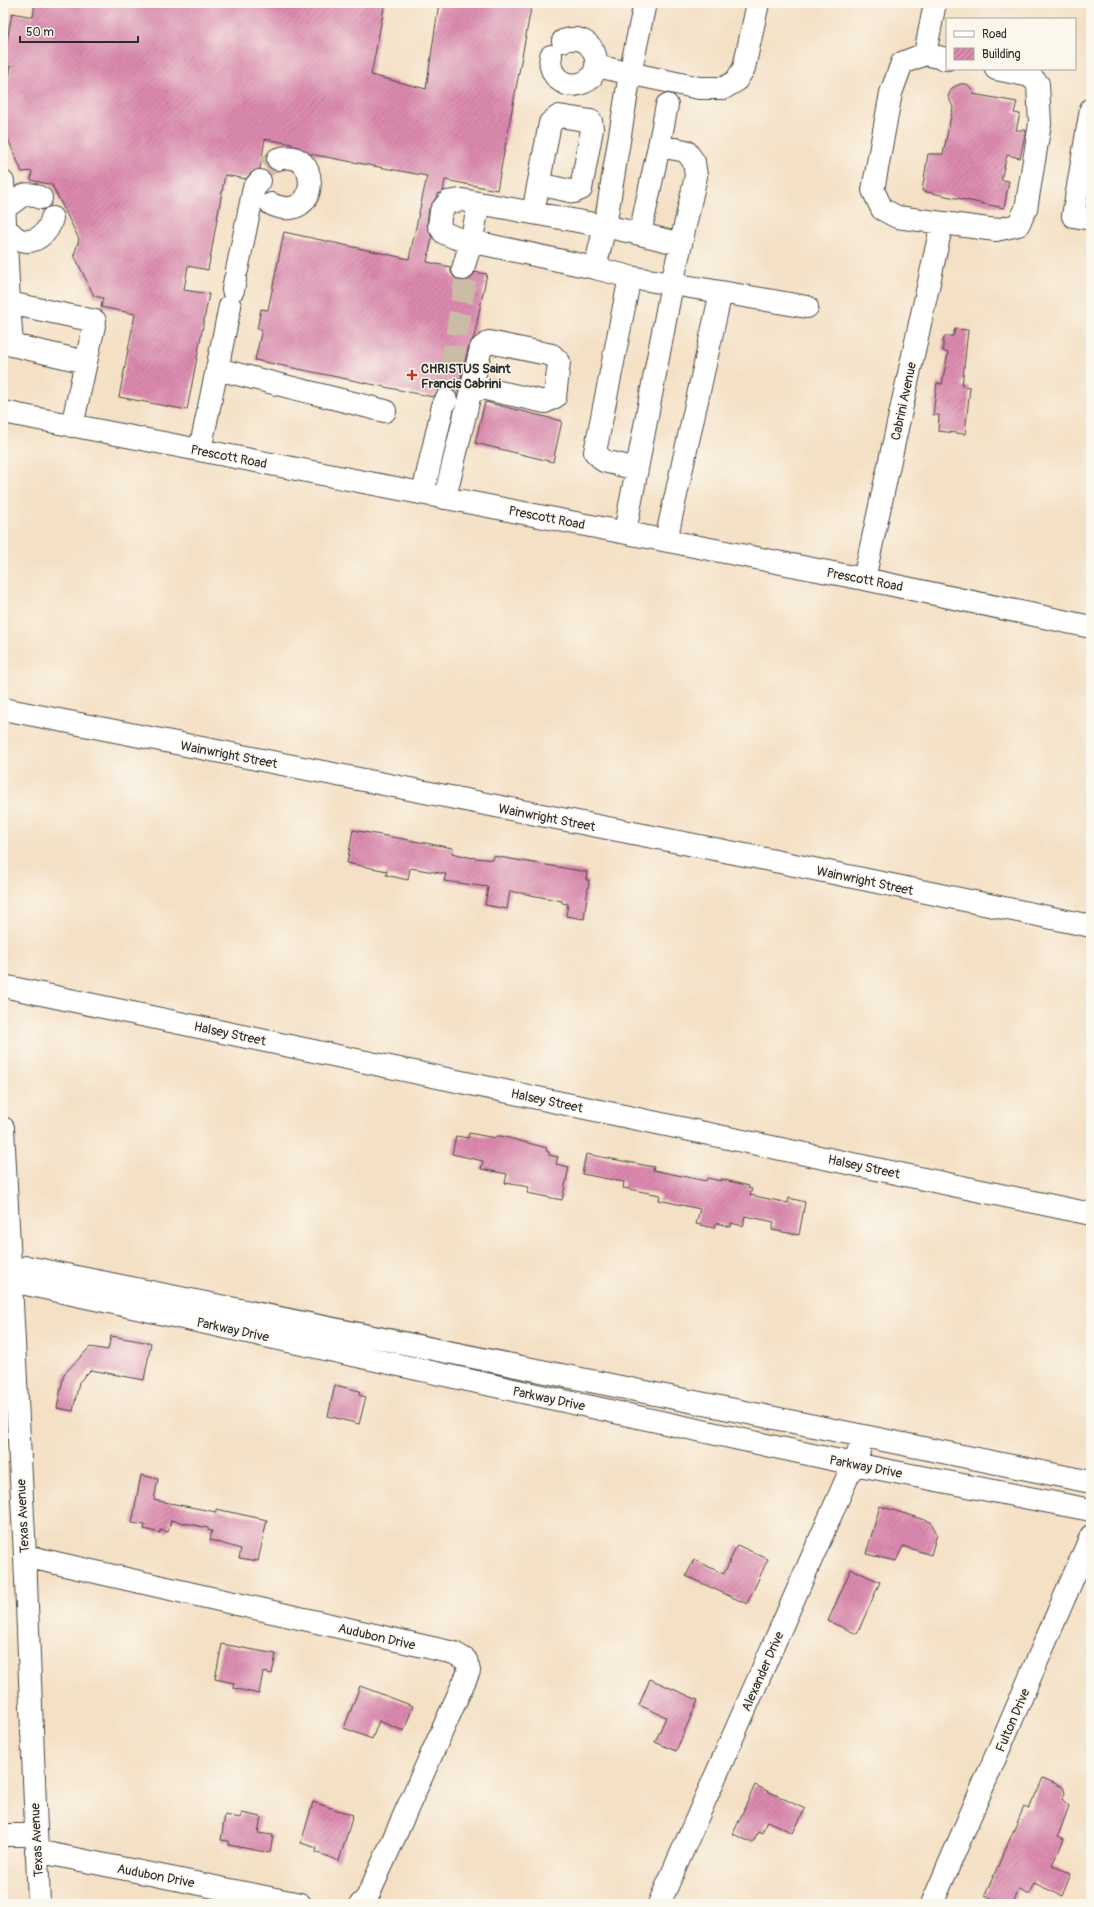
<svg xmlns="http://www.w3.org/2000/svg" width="1094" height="1907" viewBox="0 0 1094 1907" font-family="Pangolin,sans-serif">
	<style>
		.building { fill: url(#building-hatch) }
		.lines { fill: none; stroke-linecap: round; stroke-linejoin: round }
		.minor-tunnel { stroke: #ccbca6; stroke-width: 22; stroke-dasharray: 22 11; stroke-linecap: butt }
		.minor-casing { stroke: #494642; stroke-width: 24 }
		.minor { stroke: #fff; stroke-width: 22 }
		.poi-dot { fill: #c8321e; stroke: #fbf7ec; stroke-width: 1.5 }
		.labels { text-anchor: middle; stroke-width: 3; stroke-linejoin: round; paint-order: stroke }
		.poi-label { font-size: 13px; font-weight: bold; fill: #2b2b2b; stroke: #fbf7ec; text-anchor: start }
		.street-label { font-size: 13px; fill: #2b2b2b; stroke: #fbf7ec }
	</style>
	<defs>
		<pattern id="building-hatch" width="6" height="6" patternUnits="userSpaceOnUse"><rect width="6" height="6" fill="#dc8aaf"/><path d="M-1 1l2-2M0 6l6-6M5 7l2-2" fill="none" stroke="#b3718f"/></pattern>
	</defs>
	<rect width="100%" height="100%" fill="#fbf7ec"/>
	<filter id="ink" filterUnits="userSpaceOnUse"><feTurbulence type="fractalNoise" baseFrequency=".025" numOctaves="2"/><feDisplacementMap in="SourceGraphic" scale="8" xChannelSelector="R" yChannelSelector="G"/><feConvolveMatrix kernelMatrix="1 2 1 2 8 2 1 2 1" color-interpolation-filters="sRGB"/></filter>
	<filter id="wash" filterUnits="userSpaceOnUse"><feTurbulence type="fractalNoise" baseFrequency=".012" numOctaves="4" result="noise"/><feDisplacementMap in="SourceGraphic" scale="16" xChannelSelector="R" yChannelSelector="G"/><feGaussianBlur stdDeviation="0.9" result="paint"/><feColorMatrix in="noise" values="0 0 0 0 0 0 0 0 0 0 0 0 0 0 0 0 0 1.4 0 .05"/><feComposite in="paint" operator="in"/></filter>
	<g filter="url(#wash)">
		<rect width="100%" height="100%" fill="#f4e0c5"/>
		<g id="blocks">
			<path class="building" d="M35,3H385L371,75L426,89L439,3H532L497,190L445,180L443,192L438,194L429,209L427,224L432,238L427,262L451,267V272L454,277L460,281H466L471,278L475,272L487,274L474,337L469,345L457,395L452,389L445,388L439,390L433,397L255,360L262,329H257L261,309L268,310L284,232L409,259L427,176L310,154L298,147L292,146V144L265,139L260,169L251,173L246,179L225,175L208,270L188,266L184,290L209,294L187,410L119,397L135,314L101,307L103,298L94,296L74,255L79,239L52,185L31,180L32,171L22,172L3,127V107L11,67L3,65V64L12,13L33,17Z
				M960,84H967L972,89L973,94L1017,102L1014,113L1020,114L1016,130H1026L1020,158L1007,155L1001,180L1009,181L1004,208L922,191L928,154H943L953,107L948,96L952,88Z
				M955,329L968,330L962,386L970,387L965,434L938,431L939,415H933L937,383L942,384L948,353L943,351V341L945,336H953Z
				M485,402L562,421L553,462L475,443Z
				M353,830L453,848L452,853L468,857L493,860V856L587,872L586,880H589L584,919L566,916L568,904L562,903V901L510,891L507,909L485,905L488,887L444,881L446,874L410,868L408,880L386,875L387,871L347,863Z
				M469,1133L495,1138L496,1136H501L547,1148L546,1151L549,1152V1155L558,1157L556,1164L569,1167L562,1200L527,1193L529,1187L505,1183L507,1174L481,1169L483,1161L452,1154L456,1136L468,1138Z
				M586,1154L654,1167L653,1170L706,1181L707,1178L721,1181V1179L749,1186L748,1188L752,1189L750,1195L788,1203L789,1198L805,1202L799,1235L772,1230L774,1222L745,1216L743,1226L731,1223V1227L716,1223L714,1228L696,1224L700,1209L659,1200L660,1195L623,1188L624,1182L582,1174Z
				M111,1336L151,1343L144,1380L91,1370L79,1382L73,1411L57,1408L64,1374L90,1347L108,1350Z
				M335,1385L360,1391L359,1395L366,1397L359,1424L328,1416Z
				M141,1475L158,1479L154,1500L216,1512V1509L267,1520L258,1561L239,1558L241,1549L210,1540L212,1531L208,1530V1528L171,1520L168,1532L160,1530V1533L144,1529L145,1525L132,1523Z
				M880,1506L931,1522L937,1534L931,1555L903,1546L896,1561L866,1554Z
				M737,1545L768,1559L747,1604L686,1576L694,1560L724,1574Z
				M851,1569L880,1582L857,1634L828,1621Z
				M222,1644L276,1654L272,1674L263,1672L259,1694L233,1688L234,1683L215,1679Z
				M650,1679L698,1700L676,1751L655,1742L666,1717L639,1705Z
				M360,1686L413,1706L404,1731L379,1721L372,1739L344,1728Z
				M1043,1778L1063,1787L1065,1793L1062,1799L1069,1806L1058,1836L1064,1839L1052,1865L1071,1874L1062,1896L1034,1883L1029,1894L1019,1889L1013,1904H1005L985,1895L1024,1807L1029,1809Z
				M755,1785L805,1809L793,1833L767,1821L762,1833L758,1831L753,1843L733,1834Z
				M313,1802L353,1815L339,1861L316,1852L317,1848L301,1843Z
				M242,1813L261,1817L258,1833L273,1835L270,1853L229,1845V1841L221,1840L225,1815L241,1818Z"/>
		</g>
	</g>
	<g filter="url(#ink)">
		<use href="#blocks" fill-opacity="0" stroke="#494642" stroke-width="1"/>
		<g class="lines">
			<path class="minor-tunnel" d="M265,167L278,159
				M446,400L467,270"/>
			<g class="minor-casing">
				<path id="minor" d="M925,54L935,3
					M551,56C549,64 552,73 558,79C564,84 571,86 579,84C610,77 596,28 563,41
					M947,59L925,54L902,63L891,93L873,190L882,209L897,217L996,230L1018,225L1026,209L1040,124L1038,84L1030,76L996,69
					M596,66L699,88H724L736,81L744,68L758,3
					M1091,109L1073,216L1091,219
					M659,146L640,234L681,244
					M3,182L9,303L95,321L72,426
					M271,204C321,227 322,145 278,159
					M3,208C18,203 21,187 41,198
					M533,213L550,123L559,116L591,121L592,129L581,189L574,192L539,184
					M3,229H6C10,232 14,237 18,239C34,246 49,233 52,218
					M595,268L456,238L444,233L439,225L441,211L448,202L462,200L605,226L630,74L645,3
					M463,269L471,242L479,203
					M237,270L254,188L260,181
					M630,277L595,268L605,226L640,234
					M233,290L235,279
					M9,303L12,345L86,362
					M217,369L230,306
					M3,412L864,579L1091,627
					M200,450L217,369L385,411
					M637,469L604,461L595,452L630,277L672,284L696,176L694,162L686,151L659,146L667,105
					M423,493L443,406L446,400
					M445,498L481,348L489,342L552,355L559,362L555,397L545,402L472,386
					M625,532L672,284L721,292
					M666,540L721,292L807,307
					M864,579L942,223
					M3,709L770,860L1091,926
					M3,986L1091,1214
					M3,1128L25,1556L39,1904
					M10,1275L26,1284L854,1464L1091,1510
					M3,1276L10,1275L27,1267L1091,1482
					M25,1556L454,1653L466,1660L469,1671L367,1898L361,1904
					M3,1835H35
					M36,1851L300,1904
					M659,1904L859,1451
					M932,1904L1091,1536"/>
			</g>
			<use href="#minor" class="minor"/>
		</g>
	</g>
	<path class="poi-dot" d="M410 369h4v4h4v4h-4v4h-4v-4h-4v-4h4z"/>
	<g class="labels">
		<g class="poi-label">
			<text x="421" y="373">CHRISTUS Saint<tspan x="421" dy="15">Francis Cabrini</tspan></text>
		</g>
		<g class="street-label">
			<text transform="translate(903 401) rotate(-78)" y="5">Cabrini Avenue</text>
			<text transform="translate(229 456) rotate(11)" y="5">Prescott Road</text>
			<text transform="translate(547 517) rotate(11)" y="5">Prescott Road</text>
			<text transform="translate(865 579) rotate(11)" y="5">Prescott Road</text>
			<text transform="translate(229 754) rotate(11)" y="5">Wainwright Street</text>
			<text transform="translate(547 817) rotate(11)" y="5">Wainwright Street</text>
			<text transform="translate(865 880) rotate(12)" y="5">Wainwright Street</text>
			<text transform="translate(230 1033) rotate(12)" y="5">Halsey Street</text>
			<text transform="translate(547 1100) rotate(12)" y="5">Halsey Street</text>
			<text transform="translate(864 1166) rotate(12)" y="5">Halsey Street</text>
			<text transform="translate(233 1329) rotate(12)" y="5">Parkway Drive</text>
			<text transform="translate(549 1398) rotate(12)" y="5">Parkway Drive</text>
			<text transform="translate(866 1466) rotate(11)" y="5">Parkway Drive</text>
			<text transform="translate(22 1516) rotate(-93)" y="5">Texas Avenue</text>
			<text transform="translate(377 1636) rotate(13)" y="5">Audubon Drive</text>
			<text transform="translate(762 1671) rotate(-66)" y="5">Alexander Drive</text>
			<text transform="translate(1012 1720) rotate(-67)" y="5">Fulton Drive</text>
			<text transform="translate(36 1840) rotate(-93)" y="5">Texas Avenue</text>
			<text transform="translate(156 1875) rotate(11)" y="5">Audubon Drive</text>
		</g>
	</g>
	<rect width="1094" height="1907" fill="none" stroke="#fbf7ec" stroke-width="16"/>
	<rect x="946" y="18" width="130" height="52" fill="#fbf7ec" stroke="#a8a59f"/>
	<rect x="954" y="31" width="20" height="6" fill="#ffffff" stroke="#a8a59f"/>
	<text x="982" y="38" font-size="12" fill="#2b2b2b">Road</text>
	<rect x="954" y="48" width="20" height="12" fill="url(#building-hatch)" stroke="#a8a59f"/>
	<text x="982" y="58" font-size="12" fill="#2b2b2b">Building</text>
	<path d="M20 36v6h118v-6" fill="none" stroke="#2b2b2b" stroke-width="2"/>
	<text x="26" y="36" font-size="12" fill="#2b2b2b" stroke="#fbf7ec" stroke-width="3" paint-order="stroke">50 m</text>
</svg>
